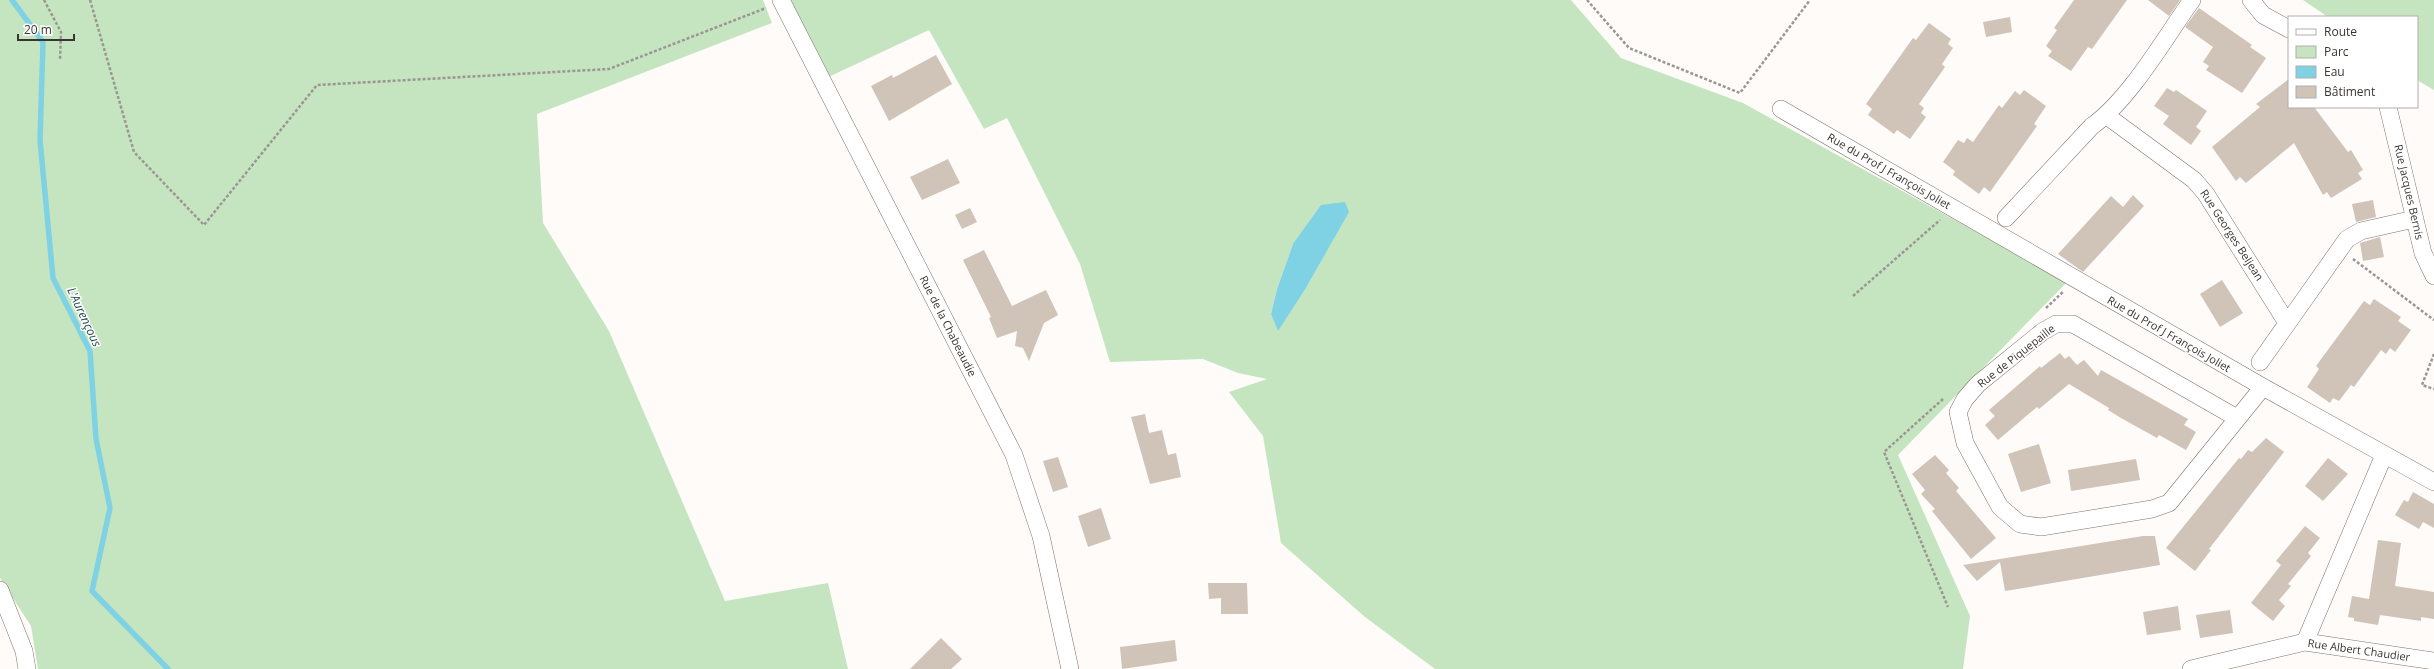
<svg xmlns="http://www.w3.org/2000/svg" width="2434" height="669" viewBox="0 0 2434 669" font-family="'Open Sans',sans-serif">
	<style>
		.green { fill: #c5e5c0; fill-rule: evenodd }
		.water { fill: #7ed2e3 }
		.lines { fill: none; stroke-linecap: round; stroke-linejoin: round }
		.stream { stroke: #7ed2e3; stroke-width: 5.5 }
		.building { fill: #d0c3b8 }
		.minor-casing { stroke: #80726a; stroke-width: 18 }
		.path { stroke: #9b9693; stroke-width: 2.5; stroke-dasharray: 3 2; stroke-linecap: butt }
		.minor { stroke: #fff; stroke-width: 17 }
		.labels { text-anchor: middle; stroke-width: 3; stroke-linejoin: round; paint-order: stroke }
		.street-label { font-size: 11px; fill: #3b3531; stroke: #fff }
		.water-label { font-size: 12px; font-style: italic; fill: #224951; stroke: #fff }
	</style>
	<rect width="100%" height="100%" fill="#fefbf9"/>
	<path class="green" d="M0,0H763L772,23L537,114L543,223L609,331L725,601L828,583L848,669H38L31,626L0,578Z
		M781,0H1571L1621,58L1743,103L2067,282L1898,455L1970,616L1963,669H1435L1365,617L1281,543L1263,436L1229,392L1267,379L1238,373L1203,359L1110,362L1080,264L1007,118L984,129L929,30L822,80ZM1348,213L1306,288L1278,330L1271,314L1277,289L1293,244Z
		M2303,0H2434V90L2417,80V17H2328Z"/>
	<path class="water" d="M1345,202L1349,212L1306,288L1278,331L1271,314L1277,289L1293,244L1321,205Z"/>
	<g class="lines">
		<path class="stream" d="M12,0L43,42L40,140L53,278L90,351L96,439L110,508L92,591L168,669"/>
	</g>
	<path class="building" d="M2074,0H2127L2092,49L2088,47L2071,71L2048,56L2052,51L2046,46L2057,30L2054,28Z
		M2148,0H2180L2169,16Z
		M2199,8L2252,45L2250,47L2266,58L2242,93L2206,70L2209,66L2203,62L2213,47L2185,27Z
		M2010,17L2012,32L1986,37L1983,22Z
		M1929,23L1951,39L1948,44L1953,48L1942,64L1945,67L1919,104L1924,108L1921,113L1926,117L1910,139L1897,130L1894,134L1868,115L1872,109L1866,104L1913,38L1916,40Z
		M936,55L952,84L889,121L871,86L892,75L893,78Z
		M2289,79V107H2314L2348,152L2351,150L2363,170L2358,173L2362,179L2331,198L2327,192L2323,195L2294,143L2246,183L2240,177L2236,181L2212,147L2260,107L2256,104Z
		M2167,88L2174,92L2176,90L2207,111L2196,127L2201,131L2191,145L2163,124L2169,116L2154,106Z
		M2024,90L2046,106L2034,124L2037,126L1990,192L1984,187L1979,194L1953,175L1955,171L1943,162L1958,140L1964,143L1967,138L1973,142L1999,105L2002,108L2015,91L2020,95Z
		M948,159L960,183L922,200L910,177Z
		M2133,195L2144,206L2083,272L2058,254L2111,196L2123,207Z
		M2373,200L2376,217L2356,222L2352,204Z
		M970,208L977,222L962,229L955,215Z
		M2380,237L2384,257L2363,261L2360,243Z
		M984,250L1012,306L1046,290L1058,315L1044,323L1029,361L1023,348L1015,346L1017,331L997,338L989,318L991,317L963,260Z
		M2222,280L2243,313L2220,327L2200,294Z
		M2374,299L2401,317L2398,321L2411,330L2395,352L2390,348L2386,354L2381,350L2354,387L2351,385L2339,401L2333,398L2330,403L2307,387L2319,369L2316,366L2364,301L2370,305Z
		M2060,353L2065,359L2069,356L2077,365L2084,360L2098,376L2101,370L2188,419L2184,425L2196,432L2186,450L2159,435L2157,438L2121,418L2108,410L2109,408L2069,384L2039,409L2037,407L1998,440L1985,425L1995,416L1989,410L2040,366L2041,368Z
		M1145,414L1149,433L1162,430L1168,455L1176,453L1181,477L1150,484L1131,417Z
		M2266,438L2284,452L2209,549L2211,550L2195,571L2166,548L2239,458L2241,459L2248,450L2252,452Z
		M2039,444L2051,483L2021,492L2008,454Z
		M1935,455L1949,470L1946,473L1959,488L1956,491L1996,538L1971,559L1932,511L1935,509L1921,494L1925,490L1912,474Z
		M1058,457L1068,487L1053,492L1043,461Z
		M2328,458L2348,474L2323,501L2305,486Z
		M2136,459L2140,480L2071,491L2068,470Z
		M2413,492L2434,504V528L2423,522L2419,529L2395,515L2404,500L2408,502Z
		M1101,508L1111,539L1088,547L1078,516Z
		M2305,526L2320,538L2308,553L2311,556L2288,584L2291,586L2279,600L2285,606L2273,621L2251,603L2281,565L2276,561Z
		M2143,536H2155L2160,565L2005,591L2000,562L1977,581L1963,565Z
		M2378,540L2401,543L2395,586L2434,592V619L2421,617V621L2380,615L2378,625L2354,621V618L2348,617L2352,596L2369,599Z
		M1208,583H1247L1248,614H1221V598L1209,599Z
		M2178,606L2181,630L2147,635L2143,612Z
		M2230,610L2233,633L2200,638L2196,615Z
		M941,638L962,659L951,669H910Z
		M1175,640L1177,661L1122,669L1120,647Z"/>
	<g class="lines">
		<g class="minor-casing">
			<path id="minor" d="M781,0L1014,455L1041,536L1070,669
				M2251,0L2263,15L2289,29
				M2388,107L2423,253L2434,276
				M1781,109L2263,387L2434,482
				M2107,116L2194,180L2206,194L2287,323
				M2006,218L2092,126C2130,99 2164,39 2192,0
				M2260,362L2347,239L2361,231L2414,219
				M2237,418L2073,324H2056L2042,332L1978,384L1965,399L1958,412L1965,443L2000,507L2020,524L2041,527L2152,509L2169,503L2263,387
				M0,590L24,651L27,669
				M2305,642L2384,455
				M2191,669L2305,642L2434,661"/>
		</g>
		<path class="path" d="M44,0L61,32L60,59
			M90,0L134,152L204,225L317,85L609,69L766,8
			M1587,0L1629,48L1740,93L1810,0
			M2353,259L2434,320
			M1853,296L1940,220
			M2046,308L2064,291
			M2434,354L2422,385L2434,389
			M1943,399L1884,452L1948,607"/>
		<use href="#minor" class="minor"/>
	</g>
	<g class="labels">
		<g class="street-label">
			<text transform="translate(1889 171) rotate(30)" y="4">Rue du Prof J François Joliet</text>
			<text transform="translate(2409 192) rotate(77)" y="4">Rue Jacques Bernis</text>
			<text transform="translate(2232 235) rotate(57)" y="4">Rue Georges Beljean</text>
			<text transform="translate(948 326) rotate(63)" y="4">Rue de la Chabeaudie</text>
			<text transform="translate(2169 334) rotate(30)" y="4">Rue du Prof J François Joliet</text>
			<text transform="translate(2016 356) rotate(-38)" y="4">Rue de Piquepaille</text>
			<text transform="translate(2359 650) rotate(8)" y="4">Rue Albert Chaudier</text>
		</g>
		<g class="water-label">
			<text transform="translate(84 317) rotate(65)" y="4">L'Aurençous</text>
		</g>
	</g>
	<rect x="2288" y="16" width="130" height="92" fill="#ffffff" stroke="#b1aead"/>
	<rect x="2296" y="29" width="20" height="6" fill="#ffffff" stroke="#b1aead"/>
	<text x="2324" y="36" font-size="12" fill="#3b3531">Route</text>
	<rect x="2296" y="46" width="20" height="12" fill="#c5e5c0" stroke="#b1aead"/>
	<text x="2324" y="56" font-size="12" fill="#3b3531">Parc</text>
	<rect x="2296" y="66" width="20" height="12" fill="#7ed2e3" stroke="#b1aead"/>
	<text x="2324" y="76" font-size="12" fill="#3b3531">Eau</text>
	<rect x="2296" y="86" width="20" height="12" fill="#d0c3b8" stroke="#b1aead"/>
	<text x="2324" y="96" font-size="12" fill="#3b3531">Bâtiment</text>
	<path d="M18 34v6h56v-6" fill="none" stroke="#3b3531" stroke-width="2"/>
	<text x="24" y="34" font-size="12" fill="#3b3531" stroke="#ffffff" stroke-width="3" paint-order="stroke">20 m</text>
</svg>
